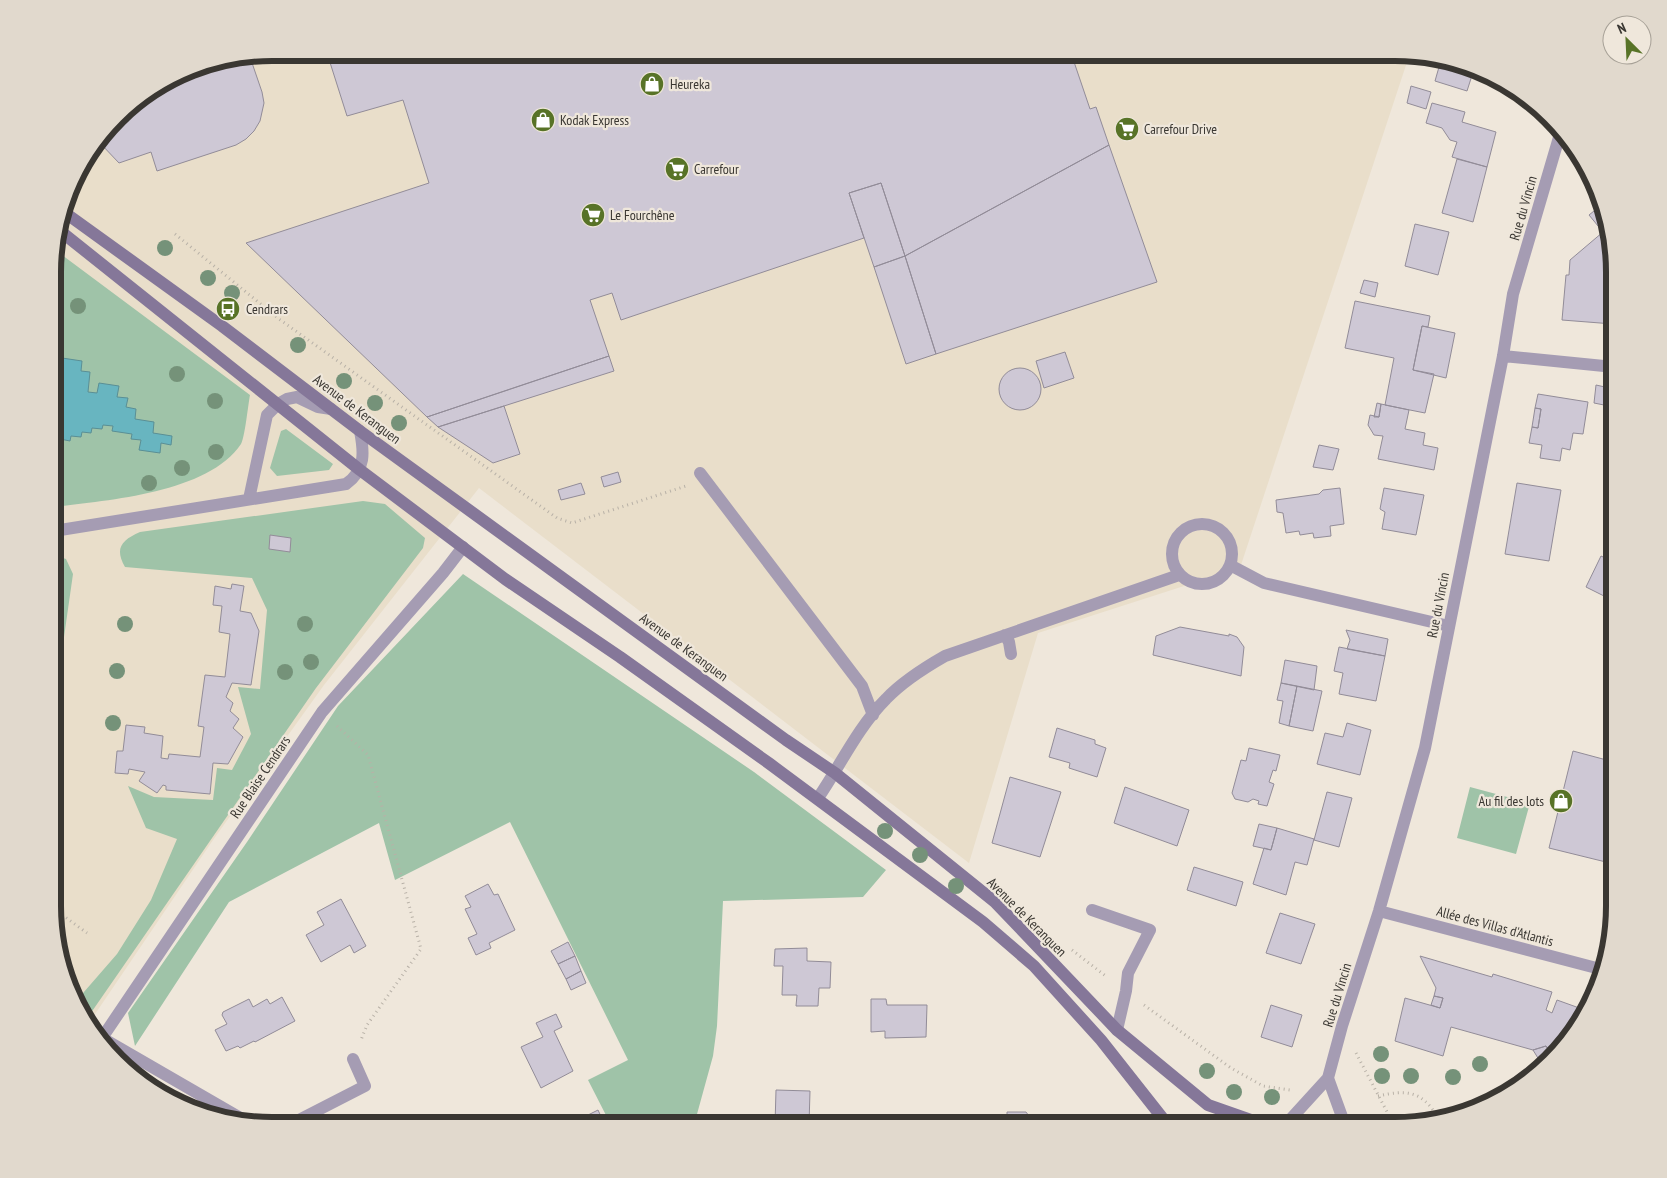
<svg xmlns="http://www.w3.org/2000/svg" width="1667" height="1178" viewBox="0 0 1667 1178" font-family="'PT Sans Narrow',sans-serif">
	<style>
		.built { fill: #e9deca }
		.green { fill: #9fc3a8 }
		.water { fill: #68b5c0; stroke: #5a8f95 }
		.building { fill: #cec8d5; stroke: #928c98 }
		.lines { fill: none; stroke-linecap: round; stroke-linejoin: round }
		.path { stroke: #b8b1a7; stroke-width: 3; stroke-dasharray: 1 4; stroke-linecap: butt }
		.lane { stroke: #a59cb3; stroke-width: 12 }
		.street { stroke: #a59cb3; stroke-width: 12 }
		.secondary { stroke: #857799; stroke-width: 12 }
		.tree { fill: #759279 }
		.labels { text-anchor: middle; stroke-width: 4.5; stroke-linejoin: round; paint-order: stroke }
		.poi-label { font-size: 14px; fill: #3a3732; stroke: #efe7db; text-anchor: start }
		.street-label { font-size: 14px; fill: #3a3732; stroke: #efe7db }
		.rim { fill: none; stroke: #3a3732; stroke-width: 6 }
	</style>
	<rect width="100%" height="100%" fill="#efe7db"/>
	<path class="built" d="M272,53H1410L1240,568L1038,633L969,863L479,488L324,685L213,840L89,1023L82,1015L54,934V244L75,175L127,107L188,69Z"/>
	<path class="green" d="M54,252L62,255L250,395C248,405 245,437 241,444C208,493 109,500 54,507Z
		M286,429L333,464L329,470L277,476L270,468L281,431Z
		M363,501L385,504L425,538L423,548L316,688L86,1020L82,1015L77,1000L117,954L151,900L177,839L146,828L128,786L154,797L213,800L217,768L232,770L251,734L238,687L260,689L267,610L252,578L125,567C114,548 122,540 140,532Z
		M54,555L66,559L73,574L59,672L54,681Z
		M463,574L754,772L886,870L863,897L723,901L717,1026L713,1056L694,1125H611L588,1080L628,1060L510,822L395,880L379,823L229,902L135,1046L128,1013L247,842L338,706Z
		M1470,787L1530,803L1516,854L1457,838Z"/>
	<path class="water" d="M62,358L82,361L81,371L90,372L88,392L97,393L99,383L119,386L117,397L128,398L126,407L136,409L135,419L154,422L153,433L172,436L171,445L161,443L160,453L139,450L141,440L131,439L132,434L112,431L113,426L103,425L102,429L92,428L91,433L82,432L81,437L71,436L70,441L60,439L61,429L54,428V367L61,368Z"/>
	<path class="building" d="M327,53H1071L1090,109L1096,107L1109,145L905,256L881,183L849,193L864,238L621,320L612,293L590,300L609,356L427,417L246,243L429,183L403,100L347,116Z
		M250,57L262,92L264,103L260,121L254,131L246,139L236,145L157,171L151,152L119,163L100,143L127,107L188,69Z
		M1432,58L1466,64L1474,69L1467,91L1435,81L1439,67L1430,65Z
		M1411,86L1431,92L1426,109L1407,103Z
		M1432,103L1465,112L1462,122L1496,132L1487,167L1452,157L1457,142L1450,140L1442,128L1426,123Z
		M1109,145L1157,282L936,354L905,256Z
		M1457,159L1487,167L1473,222L1442,213Z
		M881,183L905,256L874,267L849,193Z
		M1599,207L1614,258L1613,324L1562,320L1566,275H1569L1570,260L1603,232L1589,215Z
		M1415,224L1449,232L1438,275L1405,266Z
		M905,256L936,354L906,364L874,267Z
		M1364,280L1378,283L1375,297L1360,293Z
		M1355,301L1430,316L1428,327L1422,326L1413,370L1434,374L1425,413L1385,405L1394,358L1345,348Z
		M226,304L236,312L232,317L221,309Z
		M1422,326L1455,333L1446,378L1413,370Z
		M1065,352L1074,378L1044,388L1036,361Z
		M609,356L614,371L438,427L427,417Z
		M999 389a21 21 0 1 1 42 0a21 21 0 1 1-42 0Z
		M1596,385L1614,389V407L1594,403Z
		M1538,394L1588,402L1583,434L1573,433L1570,450L1562,448L1560,461L1540,458L1542,445L1529,443L1532,427L1538,428L1541,409L1535,408Z
		M1377,403L1381,404L1379,417H1374Z
		M1381,404L1409,410L1405,429L1425,433L1423,445L1438,448L1434,470L1378,459L1383,436L1374,435L1368,425L1370,415L1379,417Z
		M504,406L520,454L493,463L438,427Z
		M1535,408L1541,409L1538,428L1532,427Z
		M1319,445L1339,449L1333,470L1313,467Z
		M618,472L621,482L604,487L601,477Z
		M581,483L585,494L561,500L558,490Z
		M1517,483L1561,490L1549,561L1505,554Z
		M1340,488L1344,524L1330,526L1331,536L1314,538L1313,533L1300,535L1299,531L1286,533L1283,513L1277,512L1276,500L1319,494L1323,490Z
		M1384,488L1424,495L1416,535L1382,529L1385,512L1380,509Z
		M270,535L291,538L290,552L269,549Z
		M1601,556L1614,562V596L1610,594L1608,598L1586,587Z
		M232,584L244,586L240,611L251,613L259,631L251,685L232,683L226,697L233,703L230,711L239,719L233,728L243,737L228,764L213,763L210,794L166,790V786L163,785L157,793L139,781L145,772L129,769L128,774L115,773L117,751H123L126,725L145,727L144,733L163,736L161,758L168,759L169,754L200,757L204,727L198,726L205,675L225,677L230,634L219,632L222,606L213,605L215,586L231,589Z
		M1180,627L1229,636V634L1237,637L1244,647L1241,676L1153,655L1156,636Z
		M1346,630L1388,639L1385,656L1347,649L1350,640Z
		M1339,647L1385,656L1376,701L1339,694L1343,673L1334,671Z
		M1285,660L1317,666L1314,690L1281,683Z
		M1281,683L1297,686L1289,726L1279,723L1283,701L1277,700Z
		M1297,686L1322,691L1313,731L1289,726Z
		M1347,723L1371,730L1360,775L1317,764L1325,733L1343,737Z
		M1057,728L1095,740V744L1106,748L1097,777L1069,768L1070,763L1049,757Z
		M1249,748L1280,755L1276,771L1273,770L1269,782L1274,784L1267,806L1258,804L1259,801L1253,799L1248,802L1235,799L1232,793L1241,760L1246,761Z
		M1573,751L1614,762V864L1549,848Z
		M1010,777L1061,792L1040,857L992,843Z
		M1125,787L1189,810L1177,846L1114,823Z
		M1327,792L1352,798L1339,847L1314,840Z
		M1259,824L1277,828L1271,850L1253,846Z
		M1277,828L1314,839L1307,865L1295,862L1286,895L1253,884L1264,848L1271,850Z
		M1194,867L1243,882L1236,906L1187,890Z
		M488,884L494,895L498,894L515,930L489,943L491,948L476,955L468,938L477,934L465,909L471,907L465,896Z
		M341,899L366,946L354,953L350,945L321,962L306,935L324,925L317,912Z
		M1280,913L1315,924L1301,964L1266,953Z
		M568,942L575,956L558,964L551,951Z
		M807,948V961L831,962L830,988H819L818,1006H796L797,995H782L783,966H774L775,949Z
		M575,956L581,971L566,979L558,964Z
		M1420,956L1492,977L1493,974L1552,992L1546,1010L1552,1013L1557,1000L1582,1009L1579,1020L1569,1039L1551,1054L1546,1046L1533,1050L1451,1027L1443,1056L1395,1041L1405,998L1440,1008L1443,998L1434,996L1436,988Z
		M581,971L586,983L571,990L566,979Z
		M1434,996L1443,998L1440,1008L1431,1005Z
		M282,997L295,1021L255,1042L254,1041L240,1048L238,1046L226,1051L215,1030L227,1024L222,1015L223,1012L249,999L253,1007L267,999L270,1004Z
		M871,999H886L887,1005H927L926,1037L885,1038V1031L871,1032Z
		M1271,1005L1302,1015L1292,1047L1261,1037Z
		M556,1014L562,1027L554,1031L573,1071L541,1088L521,1047L543,1037L536,1023Z
		M1546,1046L1551,1054L1541,1063L1533,1050Z
		M776,1090L810,1091L809,1125H775Z
		M598,1110L605,1125H586L582,1118Z
		M1007,1112H1026L1032,1120L1026,1125H1007Z"/>
	<g class="lines">
		<path class="path" d="M175,234L279,319L557,518L572,523L686,486
			M337,726L368,755L421,949L367,1025L361,1040
			M54,909L87,933
			M1072,950L1107,977
			M1144,1005L1231,1068L1263,1086L1290,1090
			M1356,1053L1394,1125
			M1378,1096C1406,1090 1421,1090 1437,1116"/>
		<path class="lane" d="M700,473L862,686L873,715
			M249,499L267,415L278,404L287,399L297,397L318,407L331,409
			M1172 554a30 30 0 1 1 60 0a30 30 0 1 1-60 0Z
			M54,531L346,484C366,470 364,452 360,431
			M1230,565L1264,583L1449,626
			M1005,635L1009,642L1011,654
			M818,798C840,766 858,727 886,699C903,681 924,668 945,656L1179,575
			M1092,910L1150,930L1128,973L1126,991L1117,1030"/>
		<path class="street" d="M1503,356L1614,367
			M1379,911L1604,970
			M102,1038L322,712L443,573L463,547
			M102,1038L249,1123
			M1328,1078L1345,1125
			M1287,1123L1328,1078L1342,1026L1379,911L1425,748L1503,356L1513,294L1560,134
			M289,1125L365,1086L353,1059"/>
		<path class="secondary" d="M64,212L222,326L360,431L786,740L835,773L995,902L1117,1030L1208,1105L1265,1125
			M58,231L64,234L360,470L505,579L620,657L770,764L983,922L1034,966L1101,1040L1168,1125
			M1276,1125C1291,1121 1305,1123 1320,1125"/>
	</g>
	<g class="tree">
		<circle cx="165" cy="248" r="8"/>
		<circle cx="208" cy="278" r="8"/>
		<circle cx="232" cy="293" r="8"/>
		<circle cx="78" cy="306" r="8"/>
		<circle cx="298" cy="345" r="8"/>
		<circle cx="177" cy="374" r="8"/>
		<circle cx="344" cy="381" r="8"/>
		<circle cx="215" cy="401" r="8"/>
		<circle cx="375" cy="403" r="8"/>
		<circle cx="399" cy="423" r="8"/>
		<circle cx="216" cy="452" r="8"/>
		<circle cx="182" cy="468" r="8"/>
		<circle cx="149" cy="483" r="8"/>
		<circle cx="125" cy="624" r="8"/>
		<circle cx="305" cy="624" r="8"/>
		<circle cx="311" cy="662" r="8"/>
		<circle cx="117" cy="671" r="8"/>
		<circle cx="285" cy="672" r="8"/>
		<circle cx="113" cy="723" r="8"/>
		<circle cx="885" cy="831" r="8"/>
		<circle cx="920" cy="855" r="8"/>
		<circle cx="956" cy="886" r="8"/>
		<circle cx="1381" cy="1054" r="8"/>
		<circle cx="1480" cy="1064" r="8"/>
		<circle cx="1207" cy="1071" r="8"/>
		<circle cx="1382" cy="1076" r="8"/>
		<circle cx="1411" cy="1076" r="8"/>
		<circle cx="1453" cy="1077" r="8"/>
		<circle cx="1234" cy="1092" r="8"/>
		<circle cx="1272" cy="1097" r="8"/>
	</g>
	<defs>
		<g id="shop-disc" transform="scale(1.25)"><circle r="9.5" fill="#587327" stroke="#efe7db"/><path d="M-5-2.5h2.3a2.7 3.5 0 0 1 5.4 0H5L5.5 6h-11ZM-1.5-2.5h3a1.5 2.3 0 0 0-3 0Z" fill="#fff"/></g>
		<g id="supermarket-disc" transform="scale(1.25)"><circle r="9.5" fill="#587327" stroke="#efe7db"/><path d="M-6-5.5h2.5l.6 2H6L4.5 2H-2.5L-4.4-4H-6ZM-1.5 3.2a1.3 1.3 0 1 0 .1 0ZM3 3.2a1.3 1.3 0 1 0 .1 0Z" fill="#fff"/></g>
		<g id="bus-disc" transform="scale(1.25)"><circle r="9.5" fill="#587327" stroke="#efe7db"/><path d="M-5-6H5V4H4V6H2V4H-2V6H-4V4H-5ZM-3.5-4V0h7V-4ZM-3.5 1.2v1.5H-2V1.2ZM2 1.2v1.5H3.5V1.2Z" fill="#fff"/></g>
	</defs>
	<g fill-rule="evenodd">
		<use href="#shop-disc" x="652" y="84"/>
		<use href="#shop-disc" x="543" y="120"/>
		<use href="#supermarket-disc" x="1127" y="129"/>
		<use href="#supermarket-disc" x="677" y="169"/>
		<use href="#supermarket-disc" x="593" y="215"/>
		<use href="#bus-disc" x="228" y="309"/>
		<use href="#shop-disc" x="1561" y="801"/>
	</g>
	<g class="labels">
		<g class="poi-label">
			<text x="670" y="89">Heureka</text>
			<text x="560" y="125">Kodak Express</text>
			<text x="1144" y="134">Carrefour Drive</text>
			<text x="694" y="174">Carrefour</text>
			<text x="610" y="220">Le Fourchêne</text>
			<text x="246" y="314">Cendrars</text>
			<text x="1544" y="806" text-anchor="end">Au fil des lots</text>
		</g>
		<g class="street-label">
			<text transform="translate(1523 208) rotate(-74)" y="5">Rue du Vincin</text>
			<text transform="translate(357 409) rotate(37)" y="5">Avenue de Keranguen</text>
			<text transform="translate(1438 605) rotate(-79)" y="5">Rue du Vincin</text>
			<text transform="translate(684 647) rotate(36)" y="5">Avenue de Keranguen</text>
			<text transform="translate(260 777) rotate(-56)" y="5">Rue Blaise Cendrars</text>
			<text transform="translate(1027 917) rotate(45)" y="5">Avenue de Keranguen</text>
			<text transform="translate(1495 926) rotate(15)" y="5">Allée des Villas d'Atlantis</text>
			<text transform="translate(1337 995) rotate(-73)" y="5">Rue du Vincin</text>
		</g>
	</g>
	<path d="M0 0H1667V1178H0ZM272 61H1395A211 211 0 0 1 1606 272V906A211 211 0 0 1 1395 1117H272A211 211 0 0 1 61 906V272A211 211 0 0 1 272 61Z" fill="#e1d9cd" fill-rule="evenodd"/>
	<path class="rim" d="M272 61H1395A211 211 0 0 1 1606 272V906A211 211 0 0 1 1395 1117H272A211 211 0 0 1 61 906V272A211 211 0 0 1 272 61Z"/>
	<g transform="translate(1627 40) rotate(336)"><circle r="24" fill="#efe7db" stroke="#a7a197"/>
	<path d="M0-4L9 19L0 12L-9 19Z" fill="#587327"/>
	<text y="-8" font-size="14" font-weight="bold" text-anchor="middle" fill="#3a3732">N</text>
	</g>
</svg>
